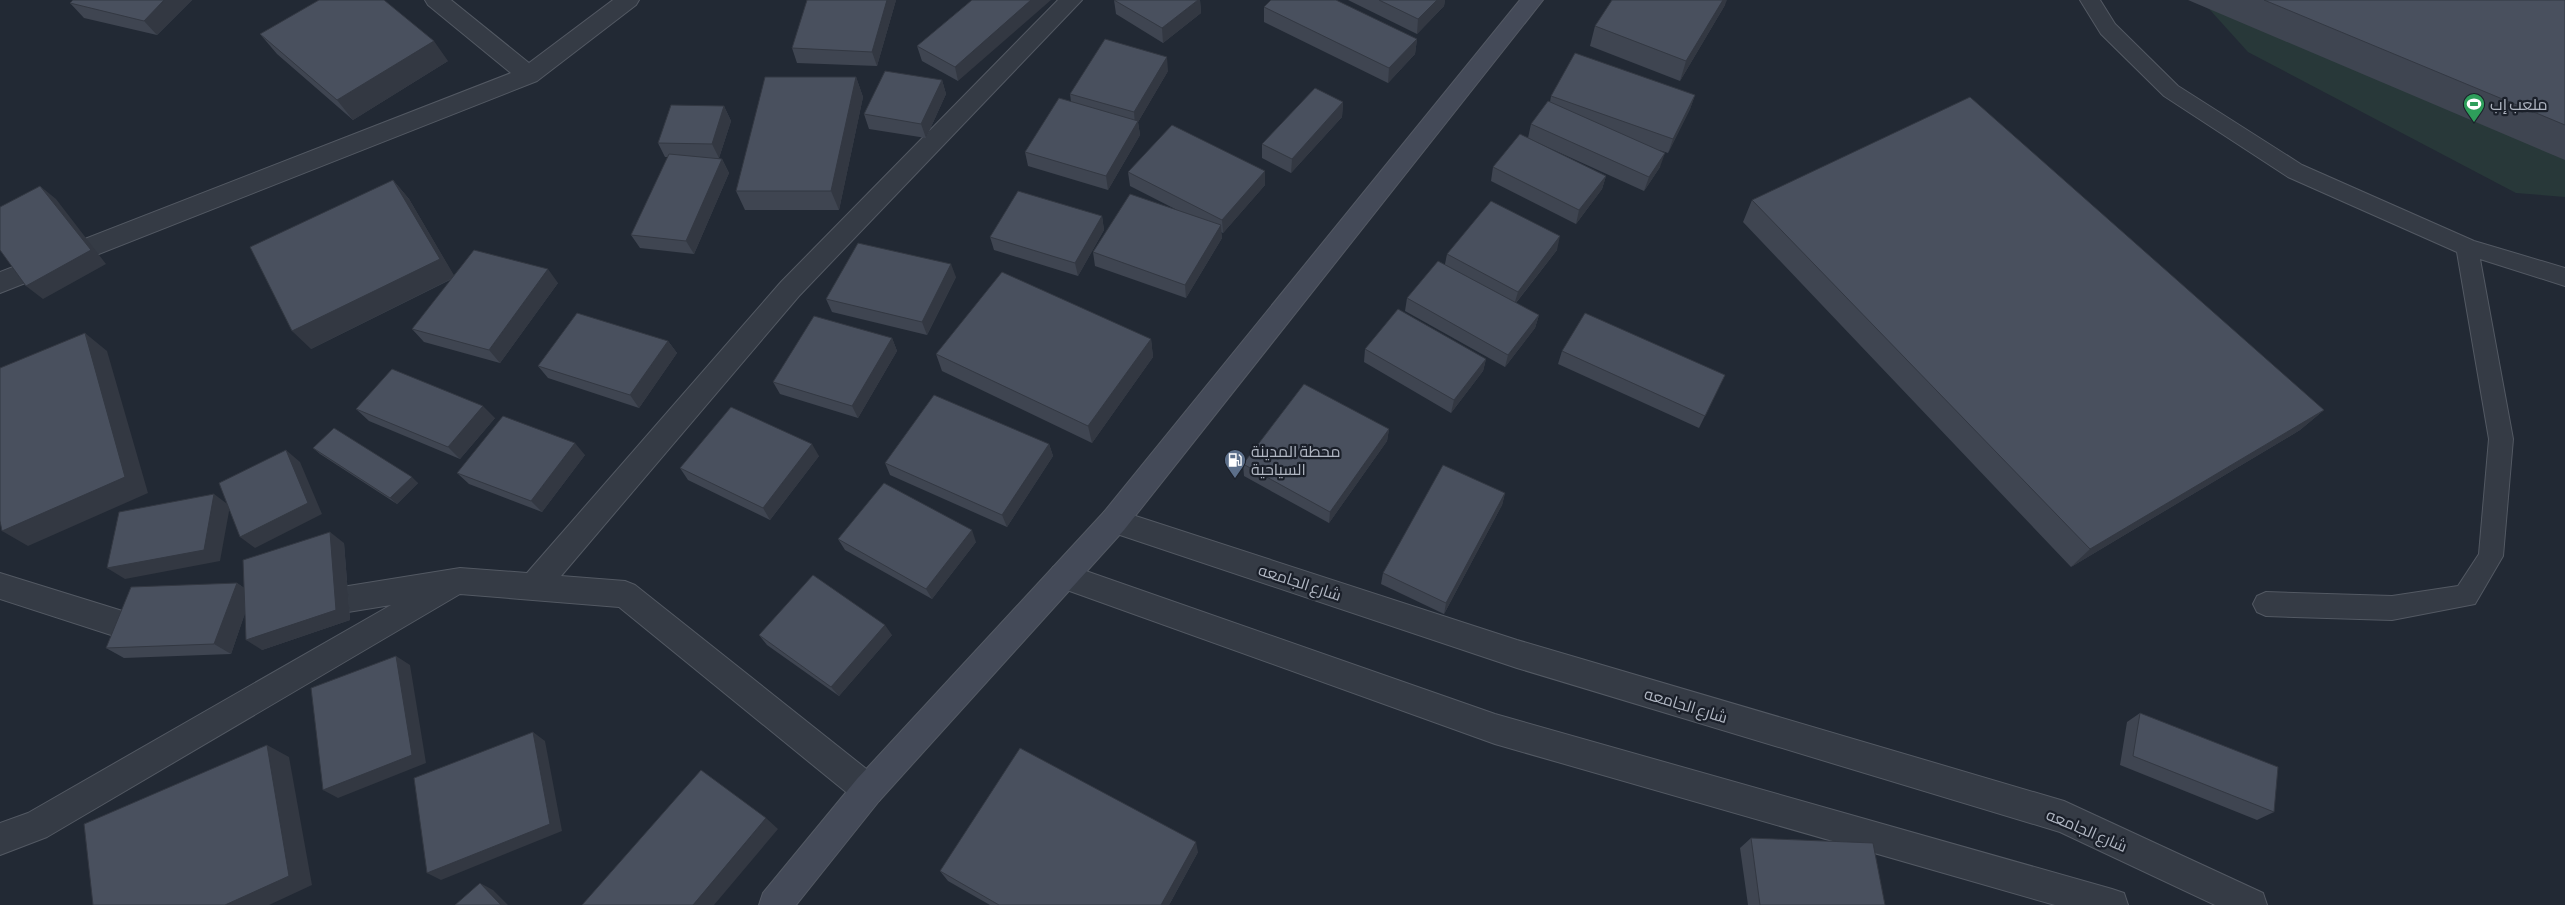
<svg xmlns="http://www.w3.org/2000/svg" width="2565" height="905" viewBox="0 0 2565 905" font-family="'Asap Condensed',Cairo,sans-serif">
	<style>
		.green { fill: #283839 }
		.lines { fill: none; stroke-linecap: round; stroke-linejoin: round }
		.service-casing { stroke: #535963; stroke-width: 2 }
		.minor-casing { stroke: #535963; stroke-width: 2 }
		.tertiary-casing { stroke: #535963; stroke-width: 2 }
		.secondary-casing { stroke: #535963; stroke-width: 2 }
		.service { fill: #353b45; fill-rule: evenodd }
		.minor { fill: #353b45; fill-rule: evenodd }
		.tertiary { fill: #353b45; fill-rule: evenodd }
		.secondary { fill: #444a58; fill-rule: evenodd }
		.wall { fill: #3f4551 }
		.shaded-wall { fill: #333842 }
		.building { fill: #49505e; stroke: #333842 }
		.labels { text-anchor: middle; stroke-width: 4.5; stroke-linejoin: round; paint-order: stroke }
		.poi-label { font-size: 16px; fill: #b0b6c2; stroke: #1b202a; text-anchor: start }
		.street-label { font-size: 16px; fill: #b0b6c2; stroke: #1b202a }
	</style>
	<rect width="100%" height="100%" fill="#222934"/>
	<path class="green" d="M2201,0H2565V197L2516,193L2248,52Z"/>
	<g class="lines">
		<g class="service-casing">
			<path id="service" d="M2080,0H2100L2115,24L2178,86L2302,165L2474,241L2565,268V286L2480,259L2513,439L2503,556L2475,604L2392,620L2266,616L2257,612L2253,604L2257,596L2266,592L2392,596L2458,586L2479,554L2489,439L2457,252L2288,177L2164,96L2101,34Z"/>
		</g>
		<g class="minor-casing">
			<path id="minor" d="M425,0H451L529,63L613,0H639L636,5L537,81L0,293V272L511,73L428,5Z
				M1058,0H1082L799,296L561,576L625,581L635,585L879,779L884,790L879,801L868,805L857,801L619,607L460,594L47,837L0,855V823L28,813L391,605L311,618L301,614L296,605L301,596L311,592L460,568L527,573L781,282Z
				M0,573L145,618L153,617L163,621L168,631L163,641L145,646L0,599Z"/>
		</g>
		<g class="tertiary-casing">
			<path id="tertiary" d="M1114,509L1517,640L2064,801L2263,893L2267,905H2215L2060,832L1517,668L1114,533L1104,530L1100,521L1104,512Z
				M1063,563L1495,714L2112,889L2124,893L2128,905H2055L1495,744L1053,585L1049,576L1053,567Z"/>
		</g>
		<g class="secondary-casing">
			<path id="secondary" d="M1520,0H1543L1124,530L879,801L796,905H759L763,893L857,779L1104,512Z"/>
		</g>
		<use href="#service" class="service"/>
		<use href="#minor" class="minor"/>
		<use href="#tertiary" class="tertiary"/>
		<use href="#secondary" class="secondary"/>
	</g>
	<path class="wall" d="M73,0H192L157,35L84,18L70,3Z
		M896,0L877,66L797,63L792,48Z
		M972,0L958,81L922,61L917,46Z
		M1114,0H1200L1201,13L1163,43L1116,14Z
		M1348,0H1445L1444,6L1417,34Z
		M2188,0H2565V160Z
		M1725,5L1680,81L1590,46L1595,26Z
		M1264,7L1417,39L1415,54L1388,83L1264,22Z
		M260,34L448,61L353,120L277,54Z
		M1168,71L1138,122L1140,135L1108,190L1028,166L1025,152L1071,102L1070,94Z
		M856,77L863,97L839,210H745L736,191Z
		M942,80L946,94L926,138L869,129L864,114Z
		M1695,95L1690,109L1668,153L1659,150L1660,167L1644,191L1534,141L1606,176L1602,189L1576,224L1491,181L1493,167L1528,138L1531,124L1550,102L1551,96Z
		M1343,102L1342,117L1291,173L1262,158V144Z
		M724,106L731,121L719,158H710L722,159L729,173L694,254L640,248L631,235L668,157H665L658,143Z
		M1265,171V185L1223,233L1221,232L1222,238L1186,298L1095,266L1093,252L1177,210L1130,186L1128,172Z
		M393,180L409,199L454,276L558,283L500,363L424,342L412,329L452,279L311,349Z
		M1752,200L2324,410L2300,430L2071,567L1743,222Z
		M1102,216L1104,230L1078,276L994,250L990,237Z
		M1557,250L1516,303L1539,315L1535,328L1505,367L1405,311L1407,298L1445,264L1447,254Z
		M956,277L927,335L832,312L826,299Z
		M892,338L897,351L858,418L780,394L773,382Z
		M1151,339L1153,357L1092,443L942,371L936,354Z
		M668,341L677,353L639,408L548,378L538,366Z
		M1365,349L1486,359L1483,371L1451,413L1364,362Z
		M1562,351L1725,375L1699,428L1558,364Z
		M356,409L495,418L460,459L369,421Z
		M1389,429L1387,441L1329,523L1244,476L1243,464Z
		M1049,444L1053,456L1007,527L890,475L885,463Z
		M313,448L418,483L397,504L320,454Z
		M585,455L542,512L469,484L457,473Z
		M819,456L770,520L688,480L680,468Z
		M1505,493L1502,505L1444,614L1381,584L1383,573Z
		M838,539L976,542L932,599L845,550Z
		M344,543L350,620L262,650L245,613L231,654L124,658L106,648L237,583L244,588Z
		M759,635H892L839,696L767,645Z
		M2140,713L2274,812L2257,820L2120,765L2127,722Z
		M1751,838L1885,905H1748L1740,848Z
		M1198,852L1169,905H990L948,881L940,871Z"/>
	<path class="shaded-wall" d="M164,0H192L157,35L144,21Z
		M887,0H896L877,66L872,52Z
		M1031,0H1051L958,81L955,67Z
		M1198,0H1200L1201,13L1163,43L1162,28Z
		M1437,0H1445L1444,6L1417,34L1418,19Z
		M1723,0H1727L1725,5L1680,81L1686,61Z
		M1417,39L1415,54L1388,83L1389,68Z
		M434,41L448,61L353,120L337,100Z
		M1167,57L1168,71L1138,122L1140,135L1108,190L1106,176L1135,125L1134,112Z
		M856,77L863,97L839,210L831,191Z
		M942,80L946,94L926,138L921,124Z
		M1695,95L1690,109L1668,153L1673,139Z
		M1343,102L1342,117L1291,173L1292,159Z
		M724,106L731,121L719,158L712,144Z
		M1665,153L1660,167L1644,191L1649,177Z
		M722,159L729,173L694,254L686,241Z
		M1265,171V185L1223,233L1222,220Z
		M1606,176L1602,189L1576,224L1579,210Z
		M393,180L409,199L455,277L311,349L292,331Z
		M40,186L56,199L106,264L43,299L26,286Z
		M1102,216L1104,230L1078,276L1075,263Z
		M1221,225L1222,238L1186,298L1185,285Z
		M1560,236L1557,250L1514,305L1518,292Z
		M951,264L956,277L927,335L922,322Z
		M548,269L558,283L500,363L489,350Z
		M1539,315L1535,328L1505,367L1508,355Z
		M85,333L107,351L148,493L28,546L2,531Z
		M892,338L897,351L858,418L852,406Z
		M1151,339L1153,357L1092,443L1088,426Z
		M668,341L677,353L639,408L630,395Z
		M1486,359L1483,371L1451,413L1454,400Z
		M483,406L495,418L460,459L448,447Z
		M2324,410L2300,430L2071,567L2090,549Z
		M1389,429L1387,441L1329,523L1330,512Z
		M575,443L585,455L542,512L531,501Z
		M812,444L819,456L770,520L763,508Z
		M1049,444L1053,456L1007,527L1002,515Z
		M286,450L300,462L322,514L255,548L240,537Z
		M412,477L418,483L397,504L390,498Z
		M1505,493L1502,505L1444,614L1446,603Z
		M214,494L230,506L220,561L125,579L107,568Z
		M972,530L976,542L932,599L926,589Z
		M330,532L344,543L350,620L262,650L246,640Z
		M237,583L252,593L231,654L214,644Z
		M885,625L892,635L839,696L831,687Z
		M396,656L410,665L426,763L338,798L323,790Z
		M533,732L545,741L562,831L441,880L427,873Z
		M267,745L289,757L312,885L269,905H225Z
		M766,818L778,829L714,905H693Z
		M1196,842L1198,852L1169,905H1161Z
		M480,883L493,890L508,905H501Z"/>
	<path class="building" d="M73,0H164L144,21L70,3Z
		M319,0H384L434,41L337,100L260,34Z
		M807,0H887L872,52L792,48Z
		M972,0H1031L955,67L917,46Z
		M1114,0H1198L1162,28Z
		M1271,0H1336L1417,39L1389,68L1264,7Z
		M1379,0H1437L1418,19Z
		M1612,0H1723L1686,61L1595,26Z
		M2264,0H2565V125Z
		M1105,39L1167,57L1134,112L1070,94Z
		M1575,53L1695,95L1673,139L1551,96Z
		M885,71L942,80L921,124L864,114Z
		M765,77H856L831,191H736Z
		M1315,88L1343,102L1292,159L1262,144Z
		M1970,97L2324,410L2090,549L1752,200Z
		M1059,98L1138,121L1106,176L1025,152Z
		M1548,101L1665,153L1649,177L1531,124Z
		M671,105L724,106L712,144L658,143Z
		M1172,125L1265,171L1222,220L1128,172Z
		M1520,134L1606,176L1579,210L1493,167Z
		M669,154L722,159L686,241L631,235Z
		M393,180L440,259L292,331L250,247Z
		M40,186L91,250L26,286L0,250V207Z
		M1018,191L1102,216L1075,263L990,237Z
		M1130,194L1221,225L1185,285L1093,252Z
		M1491,201L1560,236L1518,292L1447,254Z
		M858,243L951,264L922,322L826,299Z
		M474,250L548,269L489,350L412,329Z
		M1438,261L1539,315L1508,355L1407,298Z
		M1002,272L1151,339L1088,426L936,354Z
		M1398,309L1486,359L1454,400L1365,349Z
		M577,313L668,341L630,395L538,366Z
		M1585,313L1725,375L1705,416L1562,351Z
		M814,316L892,338L852,406L773,382Z
		M85,333L125,477L2,531L0,521V368Z
		M392,369L483,406L448,447L356,409Z
		M1304,384L1389,429L1330,512L1243,464Z
		M934,395L1049,444L1002,515L885,463Z
		M731,407L812,444L763,508L680,468Z
		M503,416L575,443L531,501L457,473Z
		M334,428L412,477L390,498L313,448Z
		M286,450L308,503L240,537L219,483Z
		M1443,465L1505,493L1446,603L1383,573Z
		M884,483L972,530L926,589L838,539Z
		M214,494L204,550L107,568L119,512Z
		M330,532L336,610L246,640L243,560Z
		M813,575L885,625L831,687L759,635Z
		M237,583L214,644L106,648L131,587Z
		M396,656L412,755L323,790L311,688Z
		M2140,713L2278,767L2274,812L2133,756Z
		M533,732L550,824L427,873L414,778Z
		M267,745L289,876L225,905H93L84,824Z
		M1020,748L1196,842L1161,905H999L940,871Z
		M701,770L766,818L693,905H582Z
		M1751,838L1873,843L1885,905H1760Z
		M480,883L501,905H455Z"/>
	<defs>
		<g id="stadium-pin" transform="scale(1.125)"><path d="M0 17L-7.5 6A9.5 9.5 0 1 1 7.5 6Z" fill="#2e9e5b" stroke="#1b202a"/><path d="M0-5a6.5 5 0 1 0 0 10a6.5 5 0 1 0 0-10ZM-3.5-1.8h7v3.6h-7Z" fill="#fff"/></g>
		<g id="fuel-pin" transform="scale(1.125)"><path d="M0 17L-7.5 6A9.5 9.5 0 1 1 7.5 6Z" fill="#5c6f8a" stroke="#1b202a"/><path d="M-5.5-6h7V0h2V4h1.3V-2.5L3-4.5l.8-.8L6-3V5H2.5V1h-1V6h-7ZM-4.2-4.7v3.2H.2V-4.7Z" fill="#fff"/></g>
	</defs>
	<g fill-rule="evenodd">
		<use href="#stadium-pin" x="2474" y="104"/>
		<use href="#fuel-pin" x="1235" y="460"/>
	</g>
	<g class="labels">
		<g class="poi-label">
			<text x="2490" y="110">ملعب إب</text>
			<text x="1251" y="457">محطة المدينة<tspan x="1251" dy="18">السياحية</tspan></text>
		</g>
		<g class="street-label">
			<text transform="translate(1300 582) rotate(18)" y="6">شارع الجامعه</text>
			<text transform="translate(1686 705) rotate(17)" y="6">شارع الجامعه</text>
			<text transform="translate(2087 830) rotate(23)" y="6">شارع الجامعه</text>
		</g>
	</g>
</svg>
